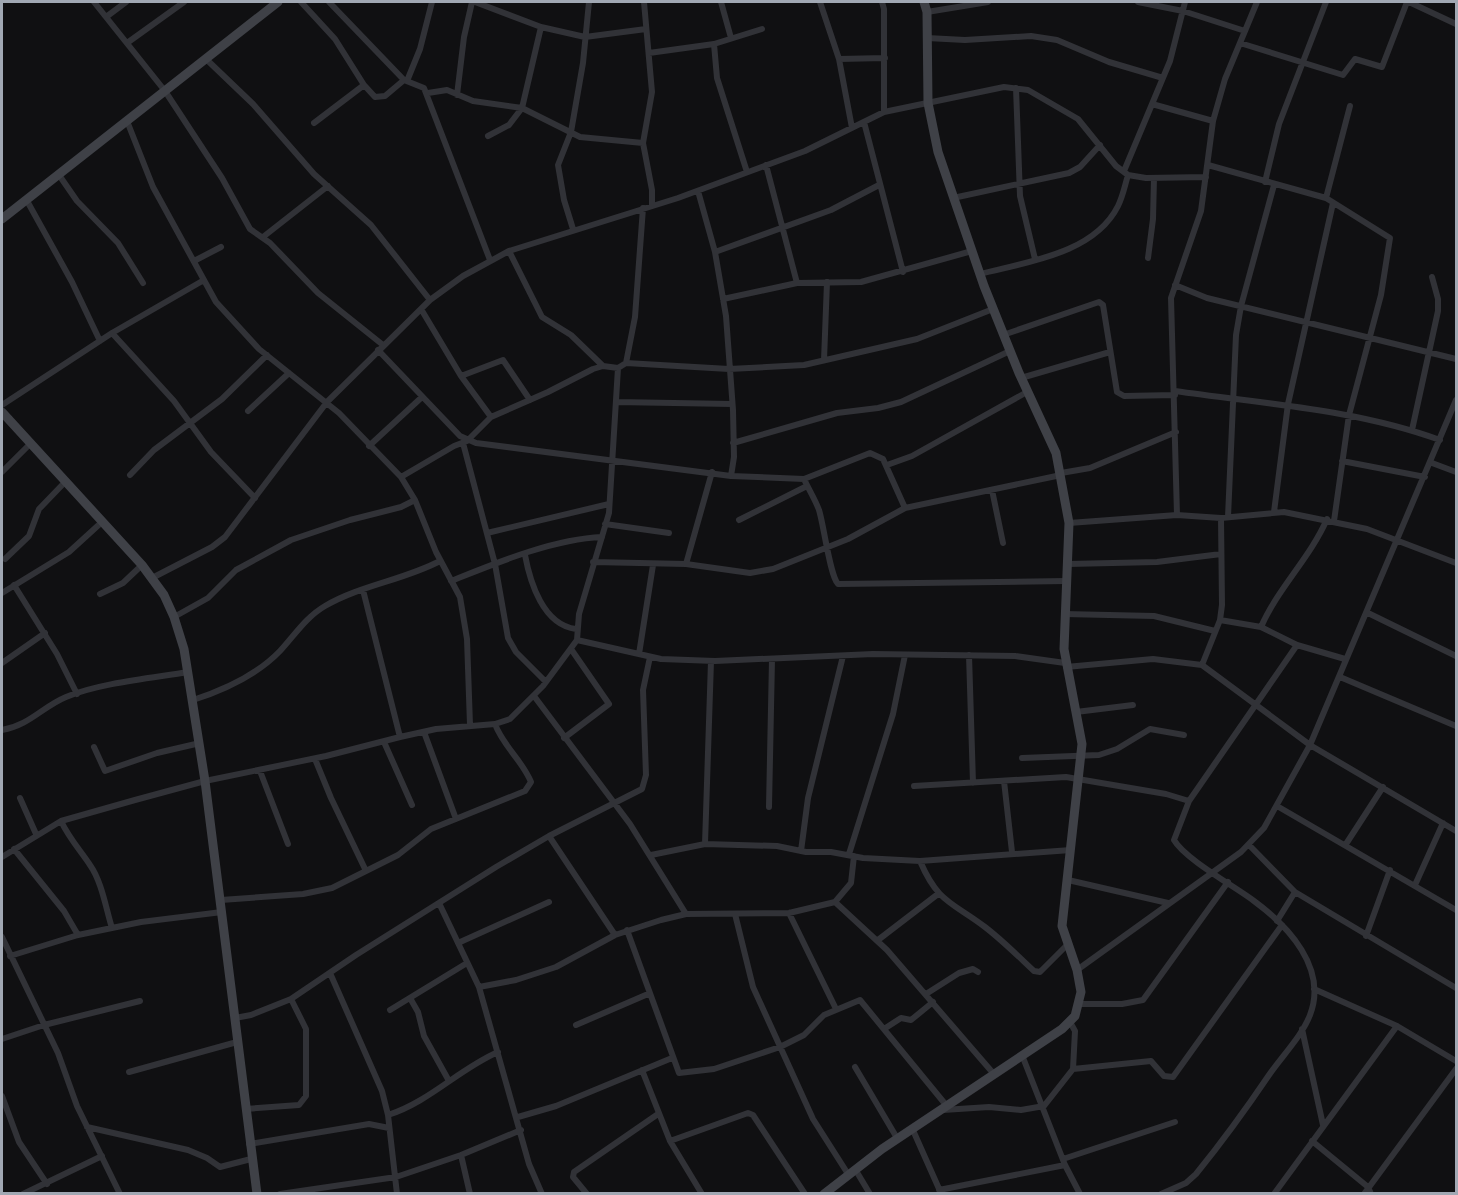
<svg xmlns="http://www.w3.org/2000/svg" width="1458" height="1195" viewBox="0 0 1458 1195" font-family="'Alegreya Sans',sans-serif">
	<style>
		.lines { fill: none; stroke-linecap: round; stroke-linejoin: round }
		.street { stroke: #313237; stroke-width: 6 }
		.secondary { stroke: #3f4147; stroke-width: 9 }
	</style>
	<rect width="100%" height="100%" fill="#101012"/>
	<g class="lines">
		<path class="street" d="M94,2L165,91L222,178L250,229L270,243L318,293L383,345
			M301,2L335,39L364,85L375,97L385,96L404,80
			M329,2L404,80L424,88L490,260
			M475,2L541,27L585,37L646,29
			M644,2L652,92L643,143L652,190V205
			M721,2L731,38
			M820,2L839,59L852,128
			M882,2L884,9V112
			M1138,2L1183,11L1245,31
			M1409,2L1456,24
			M927,12L988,2
			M106,17L126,2
			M927,38L965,40L1031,36L1057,40L1109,62L1163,78
			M127,43L184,2
			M1240,43L1343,75L1355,59L1382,67L1407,2
			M714,44L717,78L747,172
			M649,53L714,44L762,29
			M206,59L253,104L314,174L371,225L430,300
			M839,59L885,58
			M407,81L420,49L432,2
			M1016,88L1020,196L1035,259
			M428,93L447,90L473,101L522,108L580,137L643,143
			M457,95L464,37L472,2
			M1152,104L1213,121
			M127,121L153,187L216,302L259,349L339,413L401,477L415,500L436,552L460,597L467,639L470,725
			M864,122L903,272
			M314,123L364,85
			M488,136L509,125L522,108L541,27
			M766,165L797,283
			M1208,165L1326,198L1390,238L1381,295L1349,415L1334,521
			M1124,171L1170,61L1185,2
			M59,175L77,201L118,243L143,283
			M1265,182L1279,124L1326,2
			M698,191L715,252L726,316L733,410L734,457L731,476
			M953,198L1069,173L1080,167L1100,145
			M1326,198L1350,106
			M26,199L72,282L100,341
			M573,229L564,200L558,165L571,132L583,63L589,2
			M263,237L328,186
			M509,251L542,317L571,335L603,366
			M715,252L831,210L879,185
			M1148,258L1153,219L1154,178
			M194,261L221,247
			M980,274C1026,262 1094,254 1118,206C1123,196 1125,185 1128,175
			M1175,285L1207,298L1456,359
			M723,299L797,283L861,282L972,251
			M421,309L461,376L491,417
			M112,333L174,401L211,452L255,498
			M1003,335L1099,302L1103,305L1117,392L1124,396L1175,395
			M378,350L460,436L476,443L731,476L804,479L870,453L883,459L905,508L1061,475
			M824,360L827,282
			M626,363L729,369L804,365L917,339L993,309
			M461,376L503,360L530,400
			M1021,378L1110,352
			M1175,391C1264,404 1355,409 1440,440
			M616,402L732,404
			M2,405L112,333L204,280
			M248,411L289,373
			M1412,430L1438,311V299L1432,277
			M463,443L495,564L508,638L516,652L546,682
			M733,443L837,413L878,408L901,402L1010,351
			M369,446L422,397
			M1342,461L1425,477
			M1432,463L1456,472
			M887,465L912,456L1027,392
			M2,472L31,443
			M1061,473L1090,468L1176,432
			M130,475L154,450L222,399L267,355
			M401,477L454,446L467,441L491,417L548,392L593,369L603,366L618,368
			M804,479C809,490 815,499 819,510C824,526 830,576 838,584L1066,581
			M992,490L1003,543
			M1274,512L1288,404L1333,203
			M1177,515L1171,298L1201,211L1213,121L1225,79L1257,2
			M1228,517L1236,335L1241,306L1274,185
			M739,520L807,486
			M1069,523L1177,515L1221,518L1284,512L1367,529L1456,563
			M605,524L669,533
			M487,533L609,504
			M525,555C530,582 543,625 576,629
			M5,559L29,536L39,509L66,481
			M593,562L686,564L750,573L773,569L848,539L905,508
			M686,564L712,472
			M1068,564L1157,562L1221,554
			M152,578L212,547L225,537L327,402L430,300L463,276L509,251L678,198L805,151L884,112L1004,87L1028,90L1078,119L1116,166L1128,175L1146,178L1206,177
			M451,581C496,563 553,539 602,537
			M14,585L57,654L77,694
			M363,590L400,737
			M2,593L69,552L103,521
			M100,594L123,583L142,565
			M1368,613L1456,656
			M1064,614L1154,616L1215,631
			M174,617L208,598L236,570L291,540L350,520L401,507L415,500
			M1220,620L1261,627L1297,645L1345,659
			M1261,627C1278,588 1310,558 1327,519
			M577,640L661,659L715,661L873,654L1015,656L1065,663
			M639,654L653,565
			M969,655L973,783
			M2,663L45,633
			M1202,665L1220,620L1222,605L1221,518
			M1066,667L1153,659L1202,665L1310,745L1456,831
			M1340,677L1456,726
			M534,696L630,824L686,914
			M193,700C224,690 256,676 280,651C294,636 306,617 325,606C361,585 404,580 440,561
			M1076,712L1133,705
			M2,730C30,725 42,707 66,697C100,683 152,678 188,672
			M424,732L456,819
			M564,738L609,704L571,649
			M384,742L412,805
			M94,747L105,771L157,753L200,743
			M1022,758L1099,755L1117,749L1150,729L1184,735
			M315,759L331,798L366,871
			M260,771L288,844
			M1004,781L1012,852
			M914,786L1066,777L1166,794L1189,801
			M20,798L36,834
			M1277,806L1456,910
			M769,807L772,659
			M61,821C69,838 80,850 90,865C102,882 106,909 112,928
			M549,836L615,935
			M705,844L711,661
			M1346,844L1383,787
			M1249,845L1295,892L1456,988
			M14,849L64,911L78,935
			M801,851L808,798L843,656
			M849,854L893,714L905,655
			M651,855L705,844L777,846L806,852H831L863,858L920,861L1071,850
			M2,857L61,821L135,800L205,781L326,756L400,737L436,729L495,724L510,719L543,686L577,640L579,614L609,513L618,368L626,363L635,317L643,208
			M920,861C938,903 952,902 985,927C1002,940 1018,956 1034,971L1040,972L1067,945
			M1068,880L1168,903
			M1415,885L1443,823
			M221,900L303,894L332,888L398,855L431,829L525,791L531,782C522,760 503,746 495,724
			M835,902L887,950L993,1073
			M439,903L479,987L529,1164L542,1194
			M789,913L836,1009
			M735,914L753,987L813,1119L848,1174
			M1277,921L1295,892
			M627,930L679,1073L714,1069L780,1047L804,1035L824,1015L860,1000L946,1105
			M1366,936L1390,870
			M2,937L58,1053L77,1106L120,1194
			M878,940L938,894
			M458,943L549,902
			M10,956L78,935L141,922L222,912
			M1077,970L1241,852L1264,828L1310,745L1456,400
			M330,973L382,1091L388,1115L397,1194
			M479,987L516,980L556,967L615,935L661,920L686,914L789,913L835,902L851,883L854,856
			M1314,989L1397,1026L1456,1061
			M926,994L959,973L973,969L978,972
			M410,998L418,1012L424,1036L449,1081
			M1080,1004H1122L1143,1000L1228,882
			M390,1010L467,963
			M235,1018L251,1015L291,999L356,955L496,867L549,836L642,789L646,775L643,690L650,657
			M576,1025L648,994
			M884,1029L901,1018L911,1020L933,1002
			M1302,1029L1323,1125
			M2,1039L44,1025L140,1001
			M1022,1055L1065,1165L1080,1194
			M855,1067L897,1138
			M1073,1069L1151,1061L1164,1076L1173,1077L1282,925
			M642,1070L670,1141L702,1194
			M129,1072L237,1042
			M2,1096L19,1142L47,1184
			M245,1109L299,1105L306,1096V1029L291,999
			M943,1110L989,1107L1021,1110L1044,1106L1073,1069L1075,1031L1070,1022
			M388,1115C429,1102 459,1069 498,1052
			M518,1117L556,1106L672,1058
			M87,1127L188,1150L207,1158L220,1167L251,1159
			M912,1128L940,1191
			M670,1141L748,1113L753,1115L805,1194
			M1312,1141L1368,1187L1371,1194
			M249,1144L369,1124L389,1128
			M461,1155L470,1194
			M1063,1159L1175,1122
			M855,1169L870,1194
			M939,1190L1065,1165
			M23,1194L102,1156
			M280,1194L396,1177L461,1155L521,1130
			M587,1194L573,1177L574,1172L658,1114
			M1161,1194L1186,1183L1196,1174C1222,1142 1246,1109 1269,1075C1282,1056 1302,1036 1310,1015C1328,968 1288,926 1254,901C1234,886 1185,859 1174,840L1189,801L1297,645
			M1274,1194L1397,1026
			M1364,1194L1456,1069"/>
		<path class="secondary" d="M2,219L278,2
			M2,412L142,565L164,595L174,617L184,649L205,781L257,1194
			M824,1194L882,1149L1062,1029L1075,1016L1081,992L1077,970L1062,926L1082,744L1064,649L1069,523L1056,453L1019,373L984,286L938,152L928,103L927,12L924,2"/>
	</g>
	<rect width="1458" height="1195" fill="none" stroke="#a1a8b3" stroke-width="6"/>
</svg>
